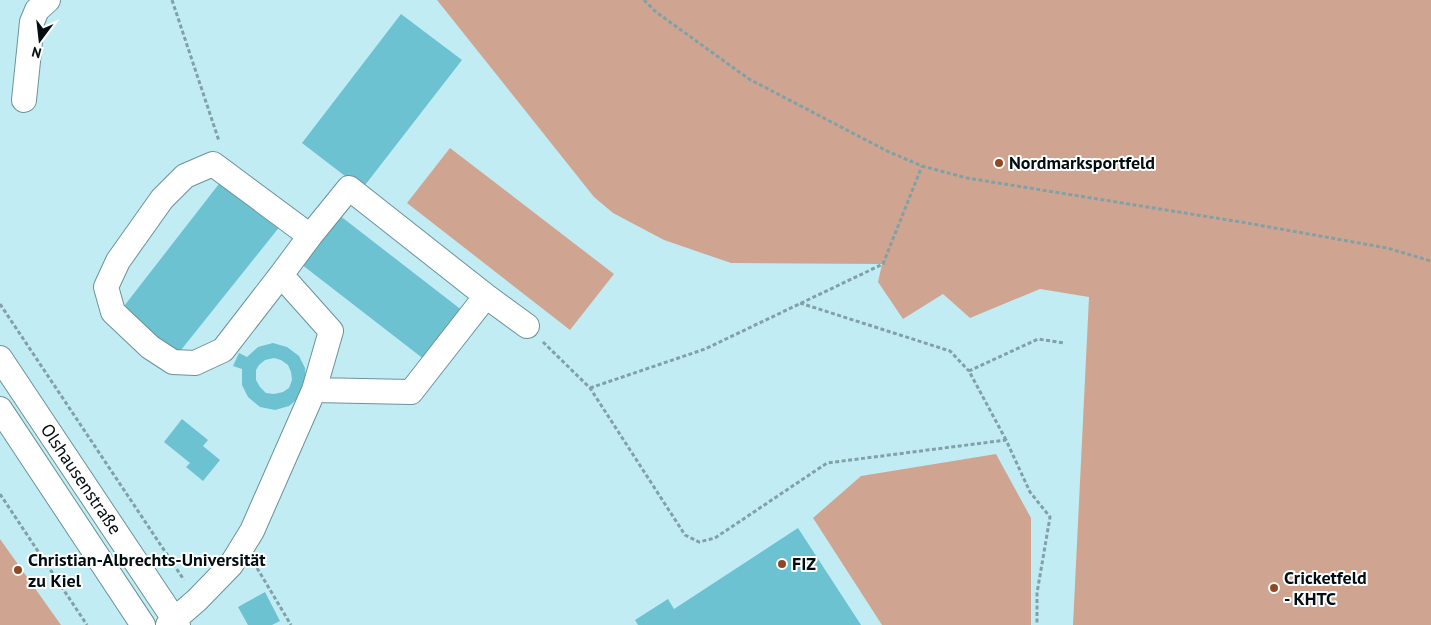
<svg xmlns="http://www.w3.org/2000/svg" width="1431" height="625" viewBox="0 0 1431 625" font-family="'PT Sans',sans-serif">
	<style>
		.green { fill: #cfa591 }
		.building { fill: #6cc2d1; fill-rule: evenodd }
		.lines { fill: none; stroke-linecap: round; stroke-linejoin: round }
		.minor-casing { stroke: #6b9299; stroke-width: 26 }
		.path { stroke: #81a1a7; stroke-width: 3; stroke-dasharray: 4 2.5; stroke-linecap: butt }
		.minor { stroke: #fff; stroke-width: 24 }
		.poi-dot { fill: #8e4822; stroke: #fff; stroke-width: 2 }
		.labels { text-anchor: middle; stroke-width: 4; stroke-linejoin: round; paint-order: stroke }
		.poi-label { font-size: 18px; font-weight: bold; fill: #020e11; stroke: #fff; text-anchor: start }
		.street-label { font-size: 18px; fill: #020e11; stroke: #fff }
	</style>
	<rect width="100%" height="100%" fill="#c2ecf4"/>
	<path class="green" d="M437,0H1431V625H1073L1089,297L1040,289L970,318L943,294L903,319L878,282L882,264L731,263L664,240L613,213L594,197Z
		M450,148L614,274L570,330L407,203Z
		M996,454L1031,518V625H882L813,518L861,476Z
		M0,539L61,625H0Z"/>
	<path class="building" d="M401,14L462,60L362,189L302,143Z
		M222,180L281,225L177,355L121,310Z
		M339,215L463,311L425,360L301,264Z
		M273,343L287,347L299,356L305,368L306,383L301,396L289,406L275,410L260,407L248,397L242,385V369L233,366L239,353L247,357L258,347ZM274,358L281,360L288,365L291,372L292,380L289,388L283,392L274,394L266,393L260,387L256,380V370L259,365L265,360Z
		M182,419L208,440L203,446L220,460L203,481L186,467L190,463L164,442Z
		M798,528L861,625H638L635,620L668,599L674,609Z
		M265,592L280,621L272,625H248L238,607Z"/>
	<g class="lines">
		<g class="minor-casing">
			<path id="minor" d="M24,100L32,22L37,10L48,0
				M281,275L223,350L195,363L173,362L150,347L113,312L106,287L118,261L162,199L185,176L213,164L310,236
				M0,358L178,625
				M314,390L411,392L486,296
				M0,409L143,625
				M168,625L197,600L231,565L252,531L314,390L331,331L281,275L310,236L349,188L486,296L527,326"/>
		</g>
		<path class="path" d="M172,0L219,141
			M644,0L656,12L749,79L887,151L922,166L967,178L1247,223L1387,248L1431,261
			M800,303L950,351L969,371
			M0,304L184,580
			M543,342L590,388L685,535L699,542L715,538L827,463L1006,440L1030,492L1050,517L1037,593V625
			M590,388L705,349L883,264L922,166
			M1006,440L969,371L1038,339L1064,343
			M0,494L87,625
			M257,568L291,625"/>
		<use href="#minor" class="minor"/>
	</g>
	<g class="poi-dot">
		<circle cx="999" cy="163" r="5"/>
		<circle cx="782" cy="564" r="5"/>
		<circle cx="18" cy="570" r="5"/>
		<circle cx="1274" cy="588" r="5"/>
	</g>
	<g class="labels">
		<g class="poi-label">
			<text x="1009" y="169">Nordmarksportfeld</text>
			<text x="28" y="566">Christian-Albrechts-Universität<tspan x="28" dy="21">zu Kiel</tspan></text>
			<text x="792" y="570">FIZ</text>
			<text x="1284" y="584">Cricketfeld<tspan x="1284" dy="21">- KHTC</tspan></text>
		</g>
		<g class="street-label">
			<text transform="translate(81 479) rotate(56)" y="6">Olshausenstraße</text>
		</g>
	</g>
	<g transform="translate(40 40) rotate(195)" stroke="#ffffff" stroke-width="4" paint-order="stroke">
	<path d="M0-4L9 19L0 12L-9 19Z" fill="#020e11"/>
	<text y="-8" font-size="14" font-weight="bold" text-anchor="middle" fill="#020e11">N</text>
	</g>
</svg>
